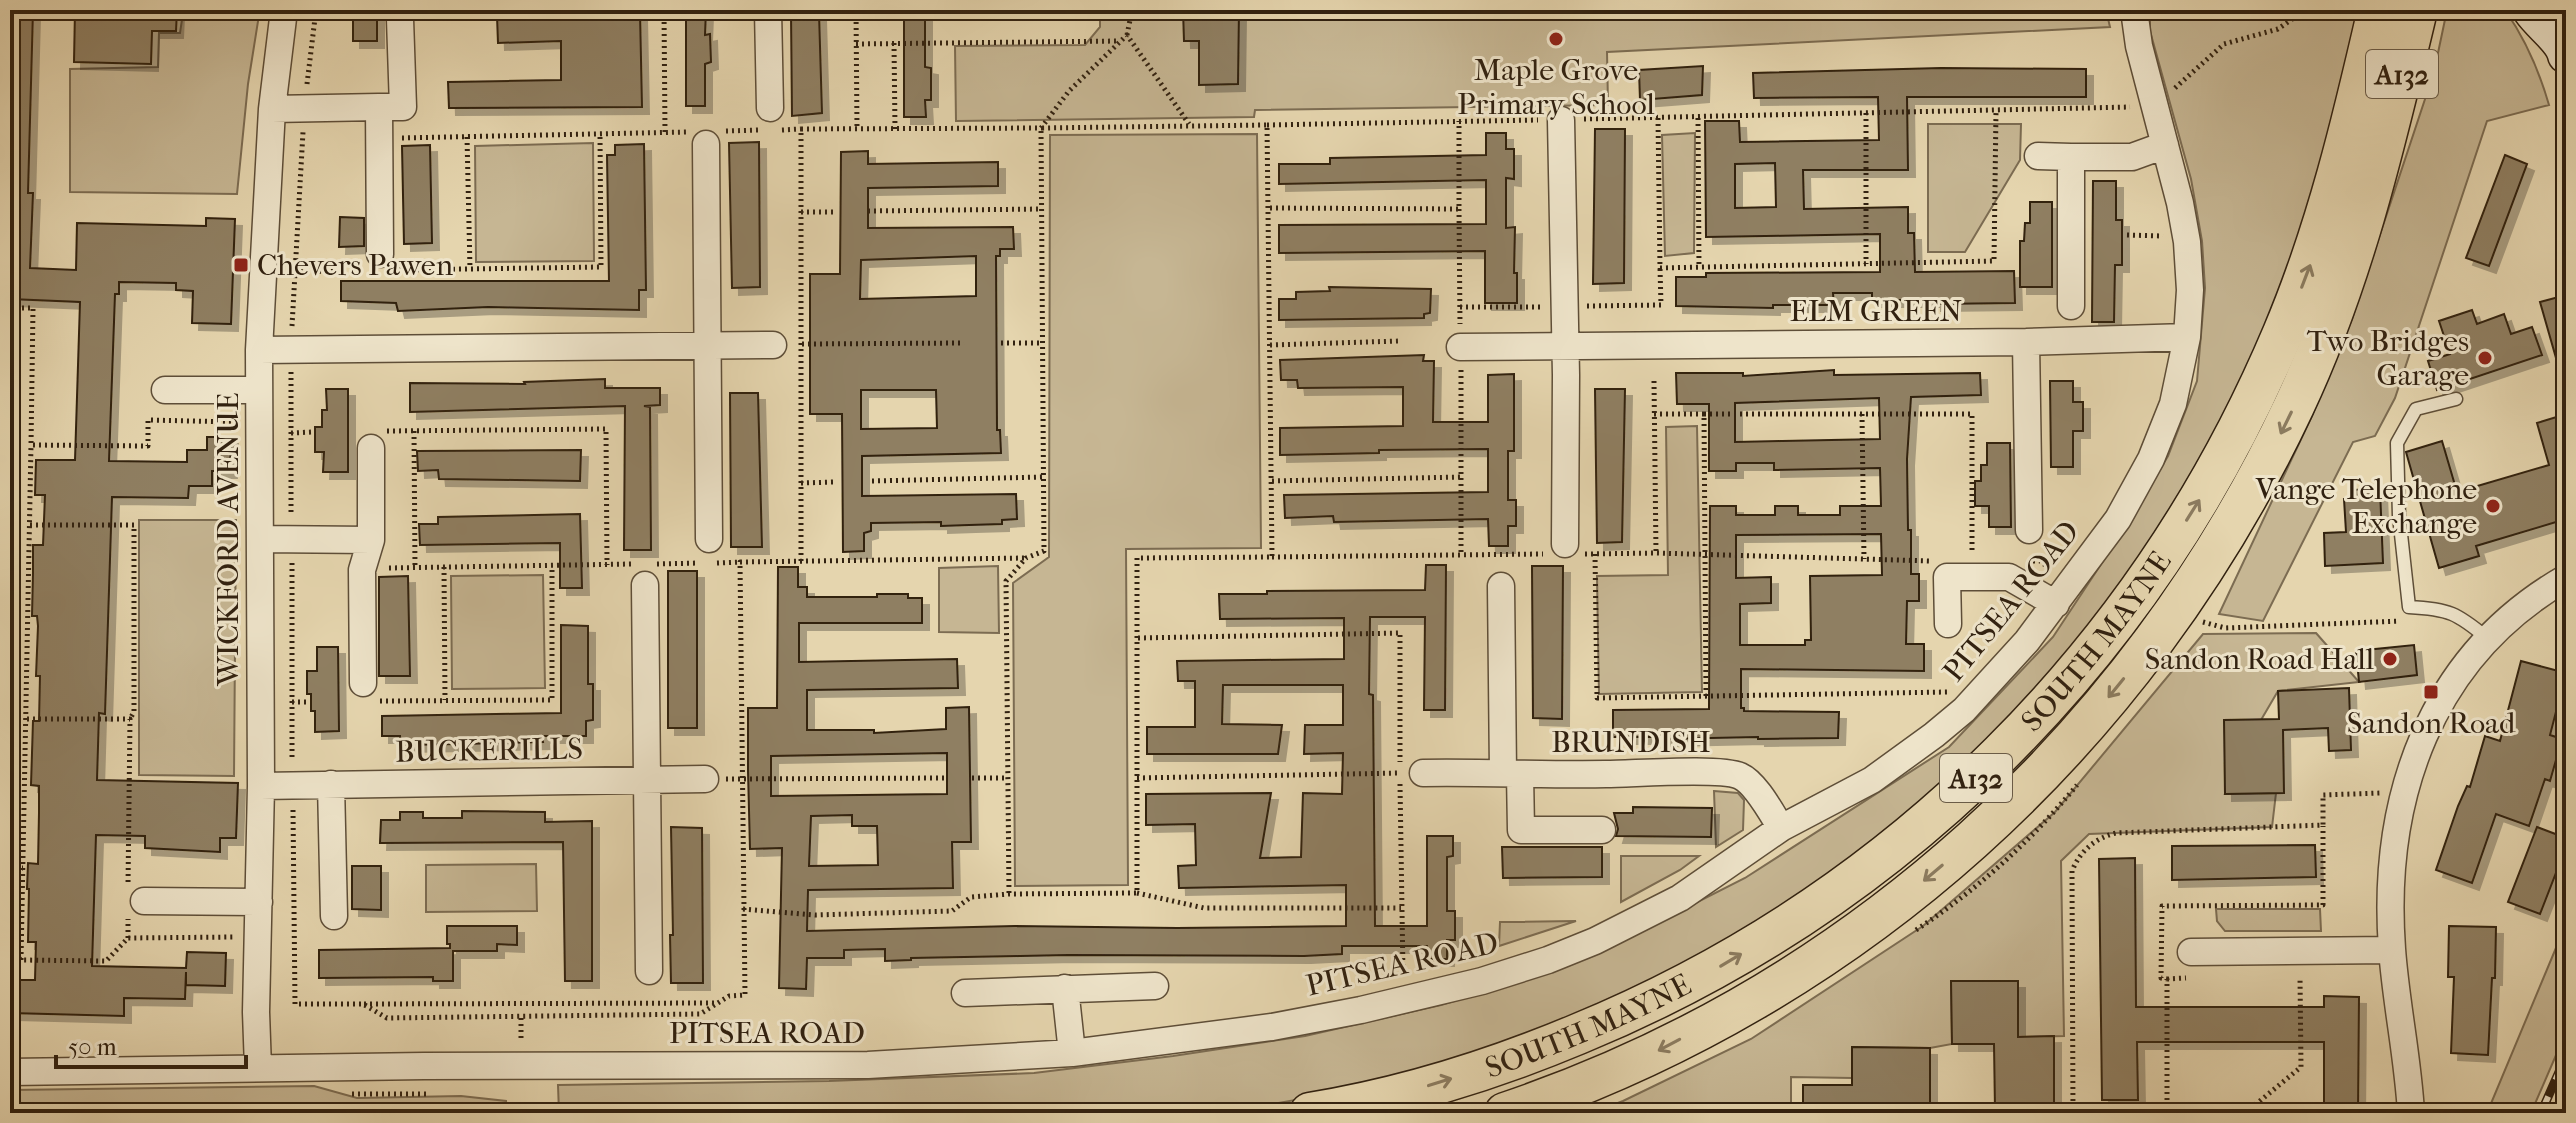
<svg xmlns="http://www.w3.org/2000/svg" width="2576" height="1123" viewBox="0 0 2576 1123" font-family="'IM FELL French Canon',serif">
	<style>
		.green { fill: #c6b693; stroke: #7c6c52; stroke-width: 2 }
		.building { fill: #8f7f62; stroke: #312110; stroke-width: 2; fill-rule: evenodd; filter: url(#shadow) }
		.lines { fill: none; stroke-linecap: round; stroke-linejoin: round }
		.service-casing { stroke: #5e4e38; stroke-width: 15 }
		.minor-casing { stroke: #5e4e38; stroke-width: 29 }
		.secondary-casing { stroke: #312110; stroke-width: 39 }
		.primary-casing { stroke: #312110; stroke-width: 43 }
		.path { stroke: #312110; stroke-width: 5; stroke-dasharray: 2 4; stroke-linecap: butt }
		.service { stroke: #eee4ca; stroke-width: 12 }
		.minor { stroke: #eee4ca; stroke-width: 26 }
		.secondary { stroke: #eee4ca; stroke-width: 36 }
		.primary { stroke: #e5d5ae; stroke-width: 40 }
		.rail-casing { stroke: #312110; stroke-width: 9 }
		.rail { stroke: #eee4ca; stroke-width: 6; stroke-dasharray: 18; stroke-linecap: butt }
		.oneway { stroke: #8b7b5f }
		.poi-dot { fill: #8f2418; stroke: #eee4ca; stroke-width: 3 }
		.labels { text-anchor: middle; stroke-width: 6; stroke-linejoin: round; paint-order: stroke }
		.shield { fill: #eee4ca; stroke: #6a5c48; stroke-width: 2 }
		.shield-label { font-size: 28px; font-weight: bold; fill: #312110 }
		.poi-label { font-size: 30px; fill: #312110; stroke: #eee4ca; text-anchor: end }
		.street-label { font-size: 30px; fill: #312110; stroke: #eee4ca }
	</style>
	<defs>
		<filter id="shadow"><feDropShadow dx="7" dy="7" stdDeviation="0" flood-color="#0004"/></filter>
	</defs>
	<rect width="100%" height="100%" fill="#e5d5ae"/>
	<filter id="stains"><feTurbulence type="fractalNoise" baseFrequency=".0025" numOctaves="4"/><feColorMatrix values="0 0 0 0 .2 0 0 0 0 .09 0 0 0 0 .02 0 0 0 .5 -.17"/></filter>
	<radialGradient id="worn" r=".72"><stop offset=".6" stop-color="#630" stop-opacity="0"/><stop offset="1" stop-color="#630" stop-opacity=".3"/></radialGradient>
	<path class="green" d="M1100,10H2106L2110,27L1607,52L1608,105L1255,110L1254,117L956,121L955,46L1085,45L1100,27Z
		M2150,10H2360L2345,93L2276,310L2184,499L2049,689L1887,841L1638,996L1497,1051L1374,1086L1222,1113H559L558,1085L829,1081L1034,1073L1173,1056L1305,1036L1441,1005L1542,975L1607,948L1745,878L1949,747L2053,637L2123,531L2168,456L2197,381L2205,288L2202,241L2191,179L2150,31Z
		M2447,10H2505C2526,40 2539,70 2549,105L2487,121L2395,398L2375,436L2353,442L2263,621L2219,614L2311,418L2352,319L2434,72Z
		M183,13L259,15L248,84L237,194L70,192V69L158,67L159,33H180Z
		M1928,124H2021L2020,160L1965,252H1928Z
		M1695,133L1694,253L1665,256L1662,135Z
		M1257,134L1261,548L1126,549L1128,885L1015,886L1013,583L1049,557L1050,135Z
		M593,143L594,261L476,262L475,146Z
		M1697,426L1702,692L1599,694L1597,576L1668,575L1666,427Z
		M139,520H236L234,776L139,775Z
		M998,566L999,633L939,632V568Z
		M543,575L545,688L452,689L451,576Z
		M2316,633L2359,682L2278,691L2261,720L2225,794L2276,793L2272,827L2089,834L2061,861L2064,1036L2018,1037V981L1951,982L1952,1044L1930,1048L1852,1047V1078L1791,1077V1113H1592L1623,1101L1751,1039L1923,926L2055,812L2203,634Z
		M1714,791L1738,793L1744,800L1743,830L1716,847Z
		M1621,856H1699L1680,870L1621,902Z
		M536,864L537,911L426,912V865Z
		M2216,909H2320L2321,931H2225L2217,921Z
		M1576,921L1499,946L1500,922Z
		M2566,924V1032L2531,1113H2487Z
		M314,1086L357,1098L461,1096L506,1101L507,1113H10V1090Z"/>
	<path class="building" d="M10,10H33L28,193H33L30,268L76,270L77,223L206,226V218L235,219L231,324L192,323L193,291L176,290V283L119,282V294H115L109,461L187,462V450H207V437H231L230,471H212V486H189L188,498L112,497L105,714L99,713L97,780L238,783L236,838H220V852L145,848V836L96,835L92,966L186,968L187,952L226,953L225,986L186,985V972L185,999L124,998V1016L10,1013V980H35L36,942H28L29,889H27L28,863L38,864L39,813V786L31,785L33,721H39L40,676H36L38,626L37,616H32L33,573V545H43L45,495H35L36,460H75L80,302L10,299Z
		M75,10H177L176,31H152L151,64L74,62Z
		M353,10H377V41H353Z
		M686,10H706L705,35L710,34L711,62L705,64V106H686Z
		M904,10H925V67L931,68V100H925L926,117H904Z
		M1183,10H1239L1238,84L1199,85V41H1184Z
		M640,12L642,107L449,108L448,82L561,80V41L498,43L497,16Z
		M791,13H819L822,113L792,116Z
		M1703,66L1702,95L1640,100L1639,70Z
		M1941,68L2086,69V97H1907L1908,170H1803L1804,209L1908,207V233H1914L1915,272L2014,271L2015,303L1934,304V300H1872V293H1833L1834,305H1773V308L1676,306V277H1706V273L1880,272V234L1706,237L1705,121H1739L1740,142L1879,140L1878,97L1754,98L1753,73ZM1775,163L1776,207L1735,208V164Z
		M1595,129H1625L1624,283L1593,284Z
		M1486,133H1506V149H1514V179L1506,178V228L1515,227L1514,273H1517V303H1485V251L1279,253V225L1486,224V180L1279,184V164H1330V158L1486,155Z
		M759,142L760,287L732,288L729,143Z
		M644,144L646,290H639V310L488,307L398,311L396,303L341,301V281H609L607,155H615V145Z
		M430,145L432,243L404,244L402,146Z
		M868,151V164L998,162V186L868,188V228L1013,227L1014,249H1000V256H996L997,430H1000L1001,453L862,456V496L1016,494L1017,519L1002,520V524L969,525L941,526V522L871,523V531L864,533V551L843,552L842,414H810V274H840L841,152ZM976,256V296L860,299L861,260ZM861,390H936L937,428L861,429Z
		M2505,155L2527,164L2489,266L2466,258Z
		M2093,181H2116V220H2122V265H2115L2114,322H2092Z
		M2030,202H2052V287H2020V241H2024L2025,223H2030Z
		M340,217L364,218V246L339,247Z
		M1329,287L1431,289L1430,313L1424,314V318L1279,320V299H1296V292L1330,291Z
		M2566,295V372H2560L2540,302Z
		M2472,310L2477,324L2504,314L2511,334L2532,327L2542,355L2437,390L2428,361L2450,354L2439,321Z
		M1424,355L1423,361H1434L1433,422H1488V375L1514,374V451H1508V500H1516V526H1508V546H1489L1488,519L1334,522L1333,516L1285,518L1284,495L1488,492V449L1379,450V453L1280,455V428L1403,426V387L1298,388L1297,380H1281L1280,360Z
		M1834,370V375L1980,373L1981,395L1911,397L1907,459L1908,530H1911V574H1919V601H1907L1906,644H1924V671L1741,669V708H1744V711L1839,712L1838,738L1758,739V737L1662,739V737H1613V710L1709,709L1710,506H1736V515H1775V506H1798V515H1840V506H1881L1880,468L1774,470V463H1736V471H1709V404H1677L1676,373H1743V376ZM1879,398L1880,439L1735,442V403ZM1881,534L1882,575L1810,576L1811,640H1805V645H1740V604L1771,603V577L1736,578V535Z
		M605,379V388H660V405L644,406L650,407L651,550H624L625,406L410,412V383L525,384L524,382Z
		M2050,381H2073V402H2083V431H2073V467H2051Z
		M326,389H348V472H323L324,452H315V427H322V410H327Z
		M1595,389H1625L1622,542L1597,543Z
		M730,393H758L762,547H731Z
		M2566,414V519L2476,546L2479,556L2439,568L2406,452L2442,441L2457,492L2549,465L2537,423Z
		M1987,443H2010L2011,527H1989V506H1975V481H1981V465H1987Z
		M581,450L580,481L439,479L438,470L418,471L417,451Z
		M2380,489L2383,563L2325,566L2324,533L2346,532L2344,499H2352V490Z
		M580,514L582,588H560V543L420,545L419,524H438V517Z
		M1426,565H1446L1445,710H1424L1425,617H1370L1369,694L1373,695L1375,926H1427V836H1453V856L1447,857V911H1455V940H1447V959H1427V946H1342V954L1304,956L1068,955L911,958V960L885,961V949L844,950V958H807L806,989L779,988L782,848L750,849L748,771V708H777L778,567H798V587H807V597H877V594H908V598H922V623H799V662L957,659L958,688L807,690V730H874V733L946,729V708L969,707L971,842H952L953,888L808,890L807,931L1015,926L1177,928L1346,926V885L1179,888L1178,866L1196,865L1195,824L1146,825V794L1271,793L1260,858L1301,857L1303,793L1342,794L1343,753L1304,754L1305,725H1343V685H1223L1222,724L1282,725L1278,754H1147V727H1195V681H1178L1177,661L1344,659V618L1220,619L1219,594H1267V591L1425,590ZM947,753V794L771,796V756ZM852,815V826H877L878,865L809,866L811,816Z
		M1532,566H1563L1562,719L1533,718Z
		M668,571H697V728H668Z
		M408,576L410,676H379V577Z
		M561,625L588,626V684H593V720L586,721V736H542L543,742L462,744L400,745V736H382V716L561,713Z
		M2414,645L2417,675L2359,682L2356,651Z
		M317,647H338L339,731L315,732V711H311V694H307V671H317Z
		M2521,661L2566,673L2550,735L2562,739L2550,781L2545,779L2529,826L2496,814L2472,883L2436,870L2458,806L2467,786L2470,787L2485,736L2500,741Z
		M2349,688L2351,750L2329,751L2328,728L2283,730L2284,793L2225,794L2224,720L2279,719L2278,691Z
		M1633,807L1712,808L1711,837L1616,836L1618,829L1614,813H1633Z
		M462,811L545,812V822L592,821V981H565L563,842L380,843L381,820H400V812H423V818H462Z
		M671,827L702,828L703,983H671L670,935H673Z
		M2537,827L2566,838V847L2540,914L2508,902Z
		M2315,845L2316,877L2172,880V846Z
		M1502,847H1602V877L1503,878Z
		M2135,858L2136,1007H2324V996L2359,997L2358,1113H2324V1042H2137L2138,1100H2102L2099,859Z
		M352,866H381V910L352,909Z
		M447,926H517V945L497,944V951H453V981H433V977L319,978V950L450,948V944H447Z
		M2449,926L2496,927L2495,978H2492L2488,1055L2451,1053L2454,977H2448Z
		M1951,981H2018V1037L2054,1036V1108L1995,1109L1994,1044H1952Z
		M1852,1047L1930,1048V1113H1803V1085H1852Z"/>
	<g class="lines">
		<g class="service-casing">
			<path id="service" d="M2456,399L2416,409L2397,443L2399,516L2409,607C2449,609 2457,613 2487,638"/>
		</g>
		<g class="minor-casing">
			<path id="minor" d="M768,10L770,108
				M272,109L379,107
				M1561,120L1566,375L1565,544
				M706,144L709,539
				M2038,156L2071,157
				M380,254L379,107H403L400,19
				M2071,306V157H2132L2165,145
				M2026,342L2029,530
				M1460,347L2026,342L2187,337
				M259,350L773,345
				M165,390H258
				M260,539L371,540
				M645,585L649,971
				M1501,586L1503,772
				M1948,624L1947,577H2009L2056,604
				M363,683L362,570L371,540V448
				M1423,773C1484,772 1545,775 1606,774C1633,774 1720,767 1740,776C1756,783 1772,814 1781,828
				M1520,774L1521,830H1602
				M331,784L334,916
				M261,786L705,779
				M144,901L259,902
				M2191,952L2392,950
				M1065,988L1072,1053
				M965,993L1155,986
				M258,1068L256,1012L261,786L259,350L272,109L284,10
				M10,1072L424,1066L868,1065L1072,1053L1272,1027L1361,1010L1482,981L1548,960L1595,941L1680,898L1781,828L1872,780L1934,735L1964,710L2027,641L2118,519L2151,459L2173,404L2187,337L2190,290L2187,242L2180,203L2139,46L2134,10
				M2411,1113C2408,1058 2396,1004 2392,949C2381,798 2430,656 2566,578"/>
		</g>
		<g class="secondary-casing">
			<path id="secondary" d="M2531,10C2541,25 2563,39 2566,55"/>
		</g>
		<g class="primary-casing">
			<g id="primary">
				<path id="s1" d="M1310,1113C1402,1098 1492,1070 1578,1034C1898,902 2148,653 2283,333C2327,229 2353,119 2378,10"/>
				<path d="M1505,1113C1855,995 2137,740 2294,406C2353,281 2385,144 2417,10"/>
			</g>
		</g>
		<path class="path" d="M664,10L665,132
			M856,10L857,129
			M1127,35L1132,10
			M894,43L895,129
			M856,44L1119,41
			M307,84L316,10
			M2175,88L2224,44L2278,29L2305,10
			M1866,113V264
			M1658,118L1660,268L1994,261L1996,111
			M1698,118L1699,267
			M1584,119L2130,107
			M1267,125L1538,120
			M782,130L801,129
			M726,131L760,130
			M467,137L470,269
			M402,138L688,132
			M1270,208L1459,209V121
			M1459,209L1460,324
			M868,211L1041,209
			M801,212H835
			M2127,235L2163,236
			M399,270L601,267L600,134
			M295,272L333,271
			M1587,306L1661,305L1660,268
			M1460,307H1541
			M10,308H33L31,445L148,446V420L237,422
			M292,326L303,132
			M1001,343H1041
			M802,344L964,343
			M1270,345L1400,341
			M1461,370V556
			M291,372V514
			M1654,381L1656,553
			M1654,414H1704L1706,697
			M1704,414H1972V553
			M1862,414L1864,559
			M387,431L606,429L607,565
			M414,431L415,568
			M291,433L313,432
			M872,481L1043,477
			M1272,481L1461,477
			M801,483L834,482
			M30,525H134V712L130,719
			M1585,554L1656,553L1931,561
			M1595,554L1597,698L1947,692
			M1272,557L1543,554
			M801,561V129L1041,128L1069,91L1127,35L1189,124
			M2033,561H2040L2045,565
			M292,563V761
			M717,563L740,562
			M657,564L699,563
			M444,567L445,700
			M389,568L631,564
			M2203,622L2225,628L2400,621
			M1138,638L1400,633V762
			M380,701L552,700V566
			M292,702H309
			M27,719H130L128,885
			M972,778H1007
			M1137,778L1400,773
			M726,779L946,778
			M1400,784L1403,974
			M293,810L295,1004H363L387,1018L700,1014L729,996L745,995L740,562L1026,558
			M10,868H23
			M1137,893L1204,908H1401
			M743,909L815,915L952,911L971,897L1009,894L1137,893V558L1272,557L1267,125L1041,128L1044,551L1026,558L1006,581L1009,894
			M1916,930C1978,889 2030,842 2077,785
			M128,938V919
			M10,950L21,960L106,961L128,938L235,937
			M21,960L31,445
			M2167,979L2186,978
			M364,1004L714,1003
			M521,1018V1041
			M352,1094H430
			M2255,1105L2301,1067L2300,977
			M2167,1106V979L2161,978L2162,906L2323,905V826
			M2073,1108L2255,1105V1113
			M2073,1113L2072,871C2080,851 2095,838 2116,833L2323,825V795L2381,793"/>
		<use href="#service" class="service"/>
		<use href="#minor" class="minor"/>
		<use href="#secondary" class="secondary"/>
		<use href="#primary" class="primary"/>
		<g class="rail-casing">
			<path id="rail" d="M2541,1113L2566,1056
				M2557,1113L2566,1093"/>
		</g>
		<use href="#rail" class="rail"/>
	</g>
	<defs><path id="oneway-shaft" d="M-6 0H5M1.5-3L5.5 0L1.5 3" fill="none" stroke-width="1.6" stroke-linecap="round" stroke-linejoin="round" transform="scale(2)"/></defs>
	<g class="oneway">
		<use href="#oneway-shaft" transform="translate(2306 276) rotate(-69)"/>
		<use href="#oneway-shaft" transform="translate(2286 423) rotate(116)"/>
		<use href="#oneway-shaft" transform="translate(2193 510) rotate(-58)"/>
		<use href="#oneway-shaft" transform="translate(2116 688) rotate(129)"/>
		<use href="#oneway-shaft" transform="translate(1933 873) rotate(140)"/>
		<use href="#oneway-shaft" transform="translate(1731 960) rotate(-31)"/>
		<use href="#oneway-shaft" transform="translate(1669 1045) rotate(152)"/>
		<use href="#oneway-shaft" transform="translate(1440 1082) rotate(-17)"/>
	</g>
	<g class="poi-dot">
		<circle cx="1556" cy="39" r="8"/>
		<rect x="233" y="257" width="16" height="16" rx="4"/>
		<circle cx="2485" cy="358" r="8"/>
		<circle cx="2493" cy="506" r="8"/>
		<circle cx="2390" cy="659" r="8"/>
		<rect x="2423" y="684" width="16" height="16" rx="4"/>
	</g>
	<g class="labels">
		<g class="shield">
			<rect x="2366" y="50" width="72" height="48" rx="6"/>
			<rect x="1940" y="754" width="72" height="48" rx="6"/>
		</g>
		<g class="shield-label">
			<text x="2402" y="84">A132</text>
			<text x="1976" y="788">A132</text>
		</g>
		<g class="poi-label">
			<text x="1556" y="80" text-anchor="middle">Maple Grove<tspan x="1556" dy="34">Primary School</tspan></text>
			<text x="257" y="275" text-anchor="start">Chevers Pawen</text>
			<text x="2469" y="351">Two Bridges<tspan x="2469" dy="34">Garage</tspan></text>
			<text x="2477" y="499">Vange Telephone<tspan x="2477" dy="34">Exchange</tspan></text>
			<text x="2374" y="669">Sandon Road Hall</text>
			<text x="2431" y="733" text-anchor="middle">Sandon Road</text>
		</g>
		<g class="street-label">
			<text x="1876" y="321">ELM GREEN</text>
			<text transform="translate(228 539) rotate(-90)" y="10">WICKFORD AVENUE</text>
			<text transform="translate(2011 601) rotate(-51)" y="10">PITSEA ROAD</text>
			<text dy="10" stroke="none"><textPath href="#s1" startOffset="938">SOUTH MAYNE</textPath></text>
			<text x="1631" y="752">BRUNDISH</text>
			<text transform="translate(489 750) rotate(-1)" y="10">BUCKERILLS</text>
			<text transform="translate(1402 964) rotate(-13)" y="10">PITSEA ROAD</text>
			<text dy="10" stroke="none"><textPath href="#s1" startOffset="292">SOUTH MAYNE</textPath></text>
			<text x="767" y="1043">PITSEA ROAD</text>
		</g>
	</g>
	<rect width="2576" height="1123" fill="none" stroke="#e5d5ae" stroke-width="40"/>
	<rect x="12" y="12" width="2552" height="1099" fill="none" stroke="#312110" stroke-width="4"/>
	<rect x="20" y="20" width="2536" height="1083" fill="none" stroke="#312110" stroke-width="2"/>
	<path d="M56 1055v12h190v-12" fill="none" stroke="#312110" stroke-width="4"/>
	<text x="68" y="1055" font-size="24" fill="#312110" stroke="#eee4ca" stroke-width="6" paint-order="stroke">50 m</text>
	<rect width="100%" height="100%" filter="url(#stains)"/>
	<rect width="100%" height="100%" fill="url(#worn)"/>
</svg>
